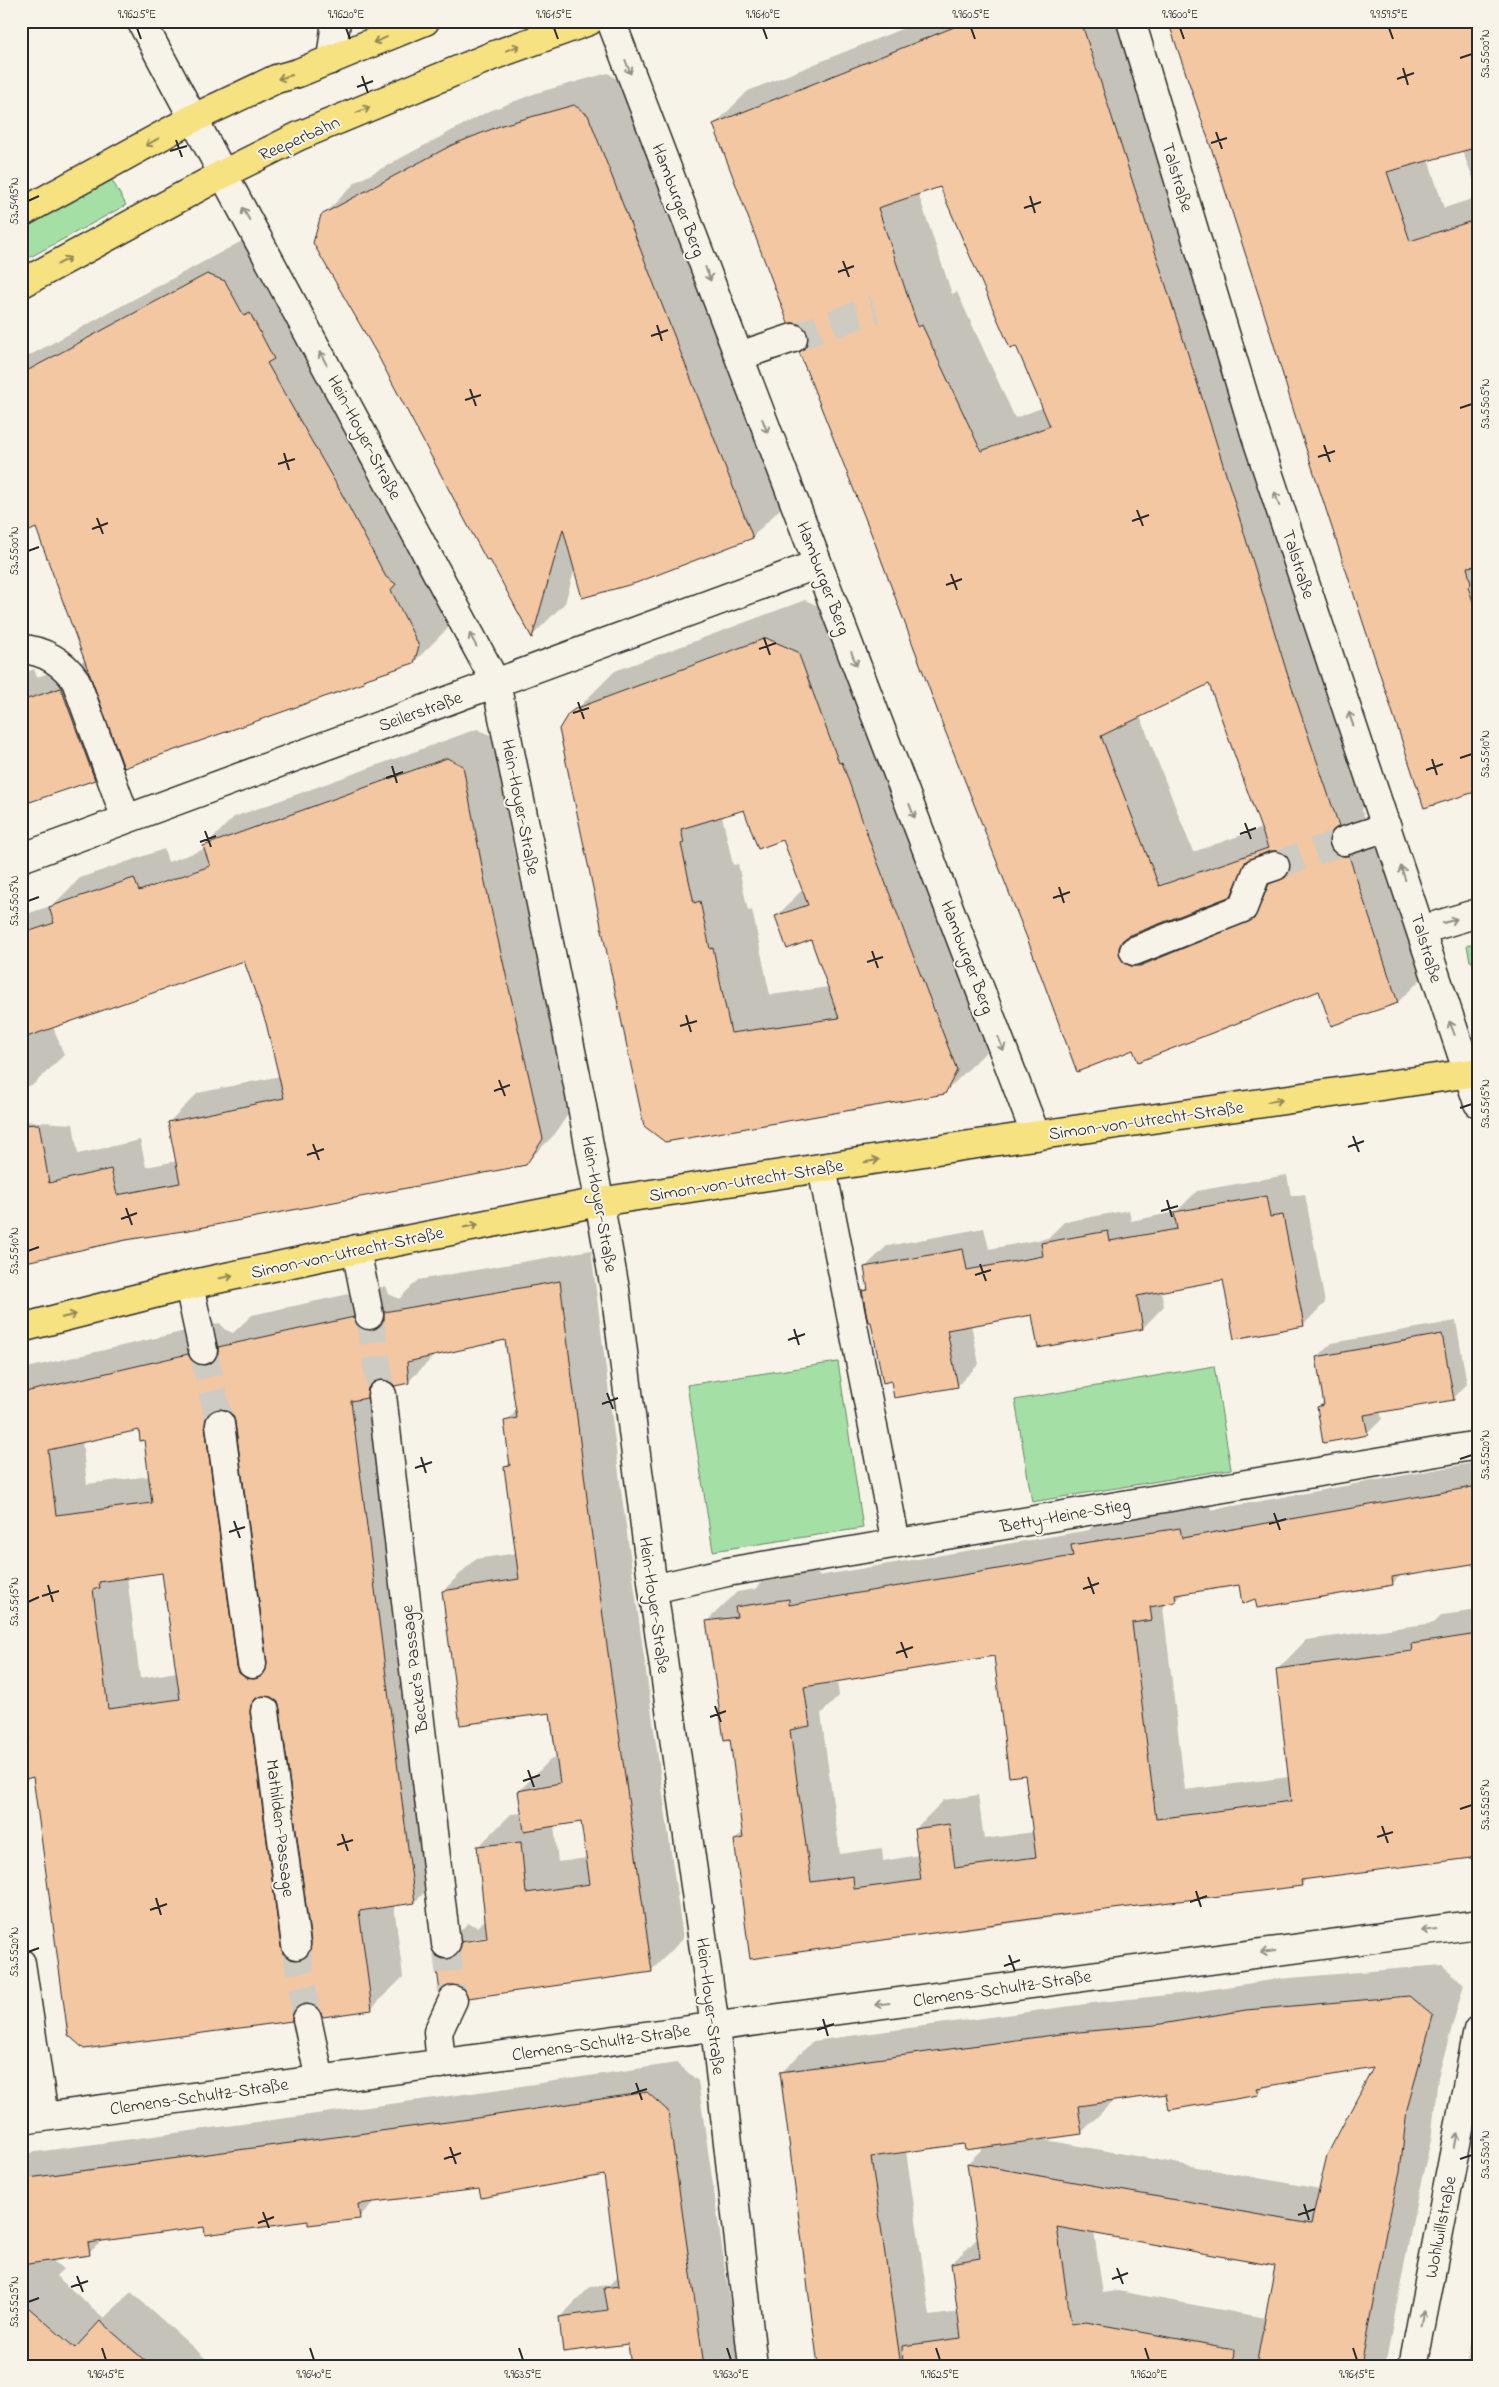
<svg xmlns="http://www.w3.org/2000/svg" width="1499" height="2387" viewBox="0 0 1499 2387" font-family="'Indie Flower',sans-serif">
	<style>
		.green { fill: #a4e0a6; stroke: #688668 }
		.shadow { fill: #0003; fill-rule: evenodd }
		.building { fill: #f4c7a3; stroke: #2b2b2b; fill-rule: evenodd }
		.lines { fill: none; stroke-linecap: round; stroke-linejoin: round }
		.minor-tunnel { stroke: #cecbc2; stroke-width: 28; stroke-dasharray: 28 14; stroke-linecap: butt }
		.minor-casing { stroke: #2b2b2b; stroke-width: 31 }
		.major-casing { stroke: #2b2b2b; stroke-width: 31 }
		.minor { stroke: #f7f3e8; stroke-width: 28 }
		.major { stroke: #f7e281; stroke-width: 28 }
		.oneway { stroke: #918656 }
		.oneway2 { stroke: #918f8a }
		.ticks { fill: none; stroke: #2b2b2b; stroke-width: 2 }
		.labels { text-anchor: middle; stroke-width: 4; stroke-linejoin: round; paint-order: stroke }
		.street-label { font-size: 18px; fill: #2b2b2b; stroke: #f7f3e8 }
		.neatline { fill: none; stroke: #2b2b2b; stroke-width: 2 }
		.ticks-label { font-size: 12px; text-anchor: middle; fill: #2b2b2b }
	</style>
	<rect width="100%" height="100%" fill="#f7f3e8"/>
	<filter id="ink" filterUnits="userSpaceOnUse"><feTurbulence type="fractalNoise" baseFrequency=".02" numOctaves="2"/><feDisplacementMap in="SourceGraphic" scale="10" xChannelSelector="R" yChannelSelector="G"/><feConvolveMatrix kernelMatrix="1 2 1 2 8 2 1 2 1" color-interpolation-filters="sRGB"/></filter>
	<g filter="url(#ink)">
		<path class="green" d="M112,180L126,205L21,262V230Z
			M1478,942V965L1470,961L1467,945Z
			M838,1362L863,1528L713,1551L687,1385Z
			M1214,1366L1231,1469L1032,1502L1015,1400Z"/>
		<path class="shadow" d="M254,21H274L263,24Z
			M921,21H1125L1364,799L1362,811L1432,968L1398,1002L1319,989L1138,1060L876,542L801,352L809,342V332L715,124L748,91ZM941,185L1017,345L1044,407L1015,418L957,292L952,294L918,193ZM1210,682L1262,828L1193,852L1140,716ZM1269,850H1279L1287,854L1291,864L1270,885L1266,896L1175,932L1159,930L1155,925L1230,895L1265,861Z
			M1478,21V191L1462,150L1428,159L1444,208L1478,197V790L1236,222Z
			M608,73L621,82L785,504L752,537L575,568L565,603L532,636L322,216L356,182L487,112L536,93Z
			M242,241L259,247L452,612L448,628L414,662L368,677L363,682L120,753L94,779L21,803V670L28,668L29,671L34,669L37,677L86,660L37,527L21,534V360Z
			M805,600L836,614L995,1030L984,1054L945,1092L665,1141L564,722L615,671ZM745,809L784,838L803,889L776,917L812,938L829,987L770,995L752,910L748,911L738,864L733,865L722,816Z
			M477,729L492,736L514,852L572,1108L555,1134L525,1164L21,1261V1121L73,1124L78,1154L140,1140L146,1167L177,1161L169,1122L198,1093L280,1076L268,1023L245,959L53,1027L64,1055L34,1084L21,1089V916L53,905L80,878L164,849L168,862L205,849L204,847L234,817Z
			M1287,1175L1291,1196L1305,1194L1325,1303L1303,1325L1224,1279L1161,1290L1164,1306L1143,1328L1033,1313L971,1324L979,1364L957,1386L892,1380L864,1291L869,1286L865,1267L887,1246L984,1228L989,1249L1048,1238L1064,1222L1129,1210L1131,1221L1176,1212L1197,1191Z
			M591,1250L621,1490L683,1939L651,1971L467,1990L460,1985L451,1983L441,1990L436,1955L468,1923L477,1927L486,1919L479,1846L511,1814L523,1813L519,1791L551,1759L558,1758L551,1712L443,1591L475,1559L517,1553L505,1467L511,1462L506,1422L517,1410L506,1339L435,1355L408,1382L384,1379L447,1870L415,1902L394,1905L403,1977L371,2009L319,2007L308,2003L291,2020L34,1776L22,1741L29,1734L21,1674V1374L27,1368L220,1323L224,1329L233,1333L252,1315L386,1286L389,1294L399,1299L418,1280ZM140,1429L145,1439L150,1476L87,1484L82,1441ZM163,1571L177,1672L140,1678L127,1577ZM582,1821L587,1858L558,1862L554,1825ZM493,1936V1939L468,1942L471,1939Z
			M1456,1321L1467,1384L1453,1399L1380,1411L1382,1419L1367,1434L1318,1407L1325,1401L1317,1357L1332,1343Z
			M1478,1462V1583L1471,1563L1402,1574L1392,1584L1256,1598L1240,1584L1185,1592L1176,1601L1167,1603L1163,1607L1185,1790L1289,1777L1277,1670L1306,1640L1434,1623L1442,1615L1478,1610V1857L1308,1877L1302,1884L752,1958L735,1840L744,1831L731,1737L707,1621L737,1592L755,1589L766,1578L818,1570V1576L1089,1530L1102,1517L1209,1500L1211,1510ZM995,1655L1026,1774L1034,1832L984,1839L978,1795L944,1800L915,1829L919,1855L883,1861L882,1848L840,1854L821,1714L839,1696L837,1680Z
			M1442,1965L1464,1984L1438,2077L1431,2140L1417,2199L1385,2366H818L781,2073L813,2041L1101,2002L1187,1993L1278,1979ZM1375,2067L1320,2189L1040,2139L1082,2132L1114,2100L1167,2093L1258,2094L1267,2085ZM965,2142L985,2146L968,2163L979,2237L952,2263L959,2312L930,2316L906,2151ZM1094,2232L1277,2265L1266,2318L1118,2291L1103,2293Z
			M677,2063L698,2081L739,2366H632L630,2342L560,2317L590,2287L609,2285L619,2275L605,2174L376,2200L359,2217L205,2226L103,2240L89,2253L51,2259L63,2269L56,2276L104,2318L131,2292L214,2366H21V2154L501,2089Z
			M1478,2306V2366H1467Z
			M250,2359L258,2366H244Z"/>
		<path class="building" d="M969,21H1081L1213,432L1288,676L1339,826L1332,831L1329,837V845L1334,853L1341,856H1349L1398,1003L1331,1026L1319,991L1138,1062L1133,1050L1077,1072L1027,938L942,723L875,543L799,352L805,348L808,342V333L804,327L797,323H788L713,124ZM940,187L1010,348L1016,346L1050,426L981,451L922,325L918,327L878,208ZM1209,684L1268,848L1159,886L1101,736ZM1270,851H1279L1286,855L1290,862V870L1286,877L1269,884L1254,919L1140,966H1131L1125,963L1120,957L1119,948L1122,941L1128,936L1231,896L1246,861Z
			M1168,21H1478V147L1387,172L1410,241L1478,219V566L1467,567L1471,584L1468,587L1478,616V791L1424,808L1294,412L1268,325L1219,171Z
			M574,105L588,115L753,538L636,583L582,598L563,529L532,638L490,560L487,561L466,522L377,354L313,243L321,215L452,145L502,125Z
			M207,274L225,281L244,316L250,313L274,359L267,363L343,496L386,577L396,584L391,590L419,646L414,663L363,680L364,683L124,768L36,528L21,535V374Z
			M766,638L798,652L839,763L842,762L871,845L957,1070L945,1094L665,1142L644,1126L559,729L568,714L575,709ZM744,810L758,849L783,840L808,905L775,916L787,949L811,940L839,1018L731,1033L713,948L710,949L700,901L694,903L681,844L684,843L681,829Z
			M61,688L95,780L21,805V701Z
			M447,758L463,766L485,882L543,1139L526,1165L189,1230L126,1240L21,1263V1125L39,1124L49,1183L111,1169L117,1195L180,1183L168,1122L284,1098L266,1023L244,961L21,1039V934L54,923L49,907L134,878L139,891L210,866L203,846Z
			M1266,1196L1270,1217L1283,1215L1304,1326L1234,1339L1223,1280L1137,1296L1143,1329L1038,1348L1032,1315L947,1330L958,1387L894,1398L891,1381L883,1383L871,1322H868L862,1291L868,1290L864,1267L963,1249L967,1270L1043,1256L1041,1243L1108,1231L1110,1241L1177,1229L1174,1212Z
			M560,1281L590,1522L652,1972L468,1998L465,1991L459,1986L451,1985L440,1992L435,1955L440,1958L448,1959L456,1956L460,1951L461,1942L487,1938L477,1846L521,1842L526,1893L590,1884L581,1822L524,1831L518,1791L560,1783L550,1713L460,1725L442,1591L519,1579L504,1467L510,1466L504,1421L517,1418L505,1340L407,1362L409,1383L395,1386L389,1381L380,1380L372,1383L368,1388L367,1398L351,1401L415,1903L359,1911L372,2010L323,2017L318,2008L312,2004H304L296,2008L292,2014V2021L84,2049L68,2035L33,1777L26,1779L21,1747V1741L29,1740L21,1676V1393L188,1354L192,1361L198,1365H206L214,1361L218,1354V1347L354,1317L358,1326L364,1330H372L380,1326L384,1320V1312ZM217,1409L226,1410L233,1415L235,1422L267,1662L266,1670L262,1676L255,1679L246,1678L239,1673L237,1666L205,1426L206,1418L210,1412ZM139,1430L140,1441L144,1440L152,1503L56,1515L48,1450ZM162,1573L180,1699L108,1709L93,1589L100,1588L99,1582ZM262,1696L271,1697L278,1702L280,1709L311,1943L310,1951L305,1958L299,1960L290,1959L283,1954L281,1947L250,1713L251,1705L256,1698Z
			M1442,1334L1454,1400L1364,1415L1368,1435L1323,1443L1317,1407L1324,1405L1316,1357Z
			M1478,1486V1563L1392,1577L1393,1585L1257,1608L1255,1599L1242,1604L1239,1585L1175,1595L1176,1602L1150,1607L1152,1620L1132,1623L1156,1819L1291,1801L1276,1669L1412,1651L1411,1644L1478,1634V1857L1301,1880L1302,1886L1031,1919L750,1959L734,1840L743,1838L730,1739L724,1740L706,1621L737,1617L735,1607L789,1599V1605L1073,1556L1071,1545L1180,1528L1182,1538ZM994,1656L1009,1777L1025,1775L1036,1857L955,1868L949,1824L914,1829L921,1880L854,1889L853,1876L811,1882L790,1730L810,1726L804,1687Z
			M1409,1996L1433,2016L1407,2109L1400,2172L1386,2232L1361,2366H1256L1275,2266L1057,2227L1071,2324L1086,2322L1234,2349L1233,2366H903L902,2346L961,2338L951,2263L980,2258L967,2163L1311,2224L1327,2155L1373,2068L1257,2088L1259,2095L1169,2110L1166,2094L1078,2106L1082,2134L965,2150L964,2144L871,2157L901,2366H818L780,2072L1068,2033L1155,2025L1246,2010Z
			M647,2092L668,2111L704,2366H631L628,2344L563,2352L559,2317L608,2310L604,2288L619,2286L604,2175L481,2198L479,2189L358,2204L360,2219L308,2225V2221L205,2235L204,2227L88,2243L90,2255L21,2265V2179L470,2119Z
			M21,2301L75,2348L100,2321L151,2366H21Z"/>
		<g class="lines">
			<path class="minor-tunnel" d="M793,338L875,309
				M1275,866L1344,841
				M369,1315L382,1395
				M203,1350L220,1424
				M446,1944L453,2000
				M296,1945L307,2019"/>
			<g class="minor-casing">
				<path id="minor" d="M141,21L496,683L580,1095L615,1289L653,1589L715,2027L753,2366
					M611,21L1036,1136
					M1131,21L1255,433L1478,1103
					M331,60L336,21
					M739,356L793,338
					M21,649C44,650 64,663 76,681L126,819
					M1344,841L1387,827
					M21,858L818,564
					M1421,930L1478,913
					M1134,951L1243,908L1257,872L1275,866
					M822,1168L896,1543
					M356,1249L369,1315
					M189,1285L203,1350
					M382,1395L446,1944
					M220,1424L252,1664
					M653,1589L727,1572L1478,1445
					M265,1711L296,1945
					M21,1963L44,2117
					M307,2019L320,2080
					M441,2064L438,2032L453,2000
					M21,2120L1478,1924
					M1413,2366L1478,2030"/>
			</g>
			<g class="major-casing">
				<path id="major" d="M21,213L194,118L276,79L298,73L425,21
					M21,284L223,174L299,136L492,56L589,21
					M21,1328L189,1285L324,1256L599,1202L963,1146L1478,1072"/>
			</g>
			<use href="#minor" class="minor"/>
			<use href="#major" class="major"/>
		</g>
		<defs><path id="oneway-shaft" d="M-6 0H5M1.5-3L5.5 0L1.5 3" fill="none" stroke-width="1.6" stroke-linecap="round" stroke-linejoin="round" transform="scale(1.25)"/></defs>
		<g class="oneway">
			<use href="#oneway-shaft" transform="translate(380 40) rotate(158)"/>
			<use href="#oneway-shaft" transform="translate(513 48) rotate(-20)"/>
			<use href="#oneway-shaft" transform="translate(285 77) rotate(164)"/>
			<use href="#oneway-shaft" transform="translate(363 110) rotate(-23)"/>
			<use href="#oneway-shaft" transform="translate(152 142) rotate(151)"/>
			<use href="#oneway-shaft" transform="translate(64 261) rotate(-28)"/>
			<use href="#oneway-shaft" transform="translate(1275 1101) rotate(-8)"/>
			<use href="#oneway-shaft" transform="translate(872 1161) rotate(-9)"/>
			<use href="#oneway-shaft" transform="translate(471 1226) rotate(-11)"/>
			<use href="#oneway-shaft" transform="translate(226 1277) rotate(-12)"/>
			<use href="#oneway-shaft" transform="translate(69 1316) rotate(-14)"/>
		</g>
		<g class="oneway2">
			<use href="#oneway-shaft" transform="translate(628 67) rotate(69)"/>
			<use href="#oneway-shaft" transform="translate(246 214) rotate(-119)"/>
			<use href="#oneway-shaft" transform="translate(708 274) rotate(69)"/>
			<use href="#oneway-shaft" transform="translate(323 358) rotate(-118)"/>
			<use href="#oneway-shaft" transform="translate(765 426) rotate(69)"/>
			<use href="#oneway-shaft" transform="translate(1277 499) rotate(-108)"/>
			<use href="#oneway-shaft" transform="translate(473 640) rotate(-118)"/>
			<use href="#oneway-shaft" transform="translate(854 659) rotate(69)"/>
			<use href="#oneway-shaft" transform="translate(1351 719) rotate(-109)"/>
			<use href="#oneway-shaft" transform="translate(912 811) rotate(69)"/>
			<use href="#oneway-shaft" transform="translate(1403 873) rotate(-108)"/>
			<use href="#oneway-shaft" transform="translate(1450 921) rotate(-17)"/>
			<use href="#oneway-shaft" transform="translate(1452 1028) rotate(-111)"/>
			<use href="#oneway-shaft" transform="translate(1001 1044) rotate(69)"/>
			<use href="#oneway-shaft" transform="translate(1429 1930) rotate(172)"/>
			<use href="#oneway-shaft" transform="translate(1268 1952) rotate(172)"/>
			<use href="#oneway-shaft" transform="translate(882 2004) rotate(172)"/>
			<use href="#oneway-shaft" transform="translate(1456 2141) rotate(-79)"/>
			<use href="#oneway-shaft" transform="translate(1422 2318) rotate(-79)"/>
		</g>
	</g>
	<path class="ticks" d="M137,28L141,39M346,28L350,39M554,28L558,39M763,28L767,39M971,28L975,39M1180,28L1184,39M1389,28L1393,39M1460,58L1472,54M1403,68L1408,85M362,76L368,93M1397,79L1414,73M357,87L373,81M1216,132L1222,149M176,140L182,157M1211,143L1227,138M170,151L187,146M1030,196L1035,213M28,201L39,196M1024,208L1041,202M843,261L849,277M838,272L854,266M657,325L662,341M651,336L668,330M470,389L476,406M465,400L481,395M1460,408L1472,404M1324,445L1330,462M284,453L289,470M1318,457L1335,451M278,464L295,459M1137,510L1143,526M97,518L103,534M1132,521L1149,515M92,529L108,523M28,551L39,547M951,574L957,590M946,585L962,579M764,638L770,655M759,649L776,643M578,702L584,719M573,713L589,708M1460,758L1472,754M1432,759L1437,775M392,766L397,783M1426,770L1443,764M386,778L403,772M1245,823L1251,839M205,831L211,847M1240,834L1256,828M200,842L216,836M1059,887L1064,903M1053,898L1070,892M28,901L39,897M872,951L878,968M867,962L883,957M686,1015L691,1032M680,1026L697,1021M499,1080L505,1096M494,1091L510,1085M1460,1108L1472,1104M1353,1136L1359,1152M313,1144L319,1160M1348,1147L1364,1141M307,1155L324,1149M1167,1200L1172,1217M126,1208L132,1225M1161,1211L1178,1206M121,1219L137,1213M28,1251L39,1247M980,1264L986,1281M975,1275L991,1270M794,1329L799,1345M788,1340L805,1334M607,1393L613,1409M602,1404L618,1398M421,1457L426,1473M1460,1459L1472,1455M415,1468L432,1462M1274,1513L1280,1530M234,1521L240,1538M1269,1524L1286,1519M229,1532L245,1527M1088,1577L1094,1594M48,1585L53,1602M1083,1589L1099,1583M42,1596L59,1591M28,1602L39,1597M901,1642L907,1658M896,1653L913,1647M715,1706L721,1722M710,1717L726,1711M528,1770L534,1787M523,1781L540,1775M1460,1809L1472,1805M1382,1826L1388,1843M342,1834L348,1851M1377,1837L1393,1832M337,1845L353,1840M1196,1891L1201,1907M156,1898L161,1915M1190,1902L1207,1896M150,1910L167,1904M28,1952L39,1948M1009,1955L1015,1971M1004,1966L1020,1960M823,2019L828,2036M817,2030L834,2024M636,2083L642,2100M631,2094L647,2089M450,2147L456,2164M444,2159L461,2153M1460,2159L1472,2155M1304,2204L1309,2220M263,2212L269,2228M1298,2215L1315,2209M258,2223L274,2217M1117,2268L1123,2284M77,2276L83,2292M1112,2279L1128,2273M71,2287L88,2281M28,2302L39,2298M102,2348L106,2360M310,2348L314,2360M519,2348L523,2360M727,2348L731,2360M936,2348L940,2360M1145,2348L1149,2360M1353,2348L1357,2360"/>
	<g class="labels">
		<g class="street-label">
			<text transform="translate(299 138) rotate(-24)" y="6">Reeperbahn</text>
			<text transform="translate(1178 177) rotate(73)" y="6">Talstraße</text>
			<text transform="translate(679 200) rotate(69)" y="6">Hamburger Berg</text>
			<text transform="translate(365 437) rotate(62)" y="6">Hein-Hoyer-Straße</text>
			<text transform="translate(1299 564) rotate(72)" y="6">Talstraße</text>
			<text transform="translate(824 578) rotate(69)" y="6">Hamburger Berg</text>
			<text transform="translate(420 711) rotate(-20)" y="6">Seilerstraße</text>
			<text transform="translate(521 807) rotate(79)" y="6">Hein-Hoyer-Straße</text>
			<text transform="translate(1427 948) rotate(73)" y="6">Talstraße</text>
			<text transform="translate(968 957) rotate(69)" y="6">Hamburger Berg</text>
			<text transform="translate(1146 1120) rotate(-8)" y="6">Simon-von-Utrecht-Straße</text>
			<text transform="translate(746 1180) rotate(-9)" y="6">Simon-von-Utrecht-Straße</text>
			<text transform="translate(600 1204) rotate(80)" y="6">Hein-Hoyer-Straße</text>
			<text transform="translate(347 1252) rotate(-12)" y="6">Simon-von-Utrecht-Straße</text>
			<text transform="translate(1065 1515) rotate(-10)" y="6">Betty-Heine-Stieg</text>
			<text transform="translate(655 1605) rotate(82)" y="6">Hein-Hoyer-Straße</text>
			<text transform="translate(414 1669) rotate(-97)" y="6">Becker's Passage</text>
			<text transform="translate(281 1828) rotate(83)" y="6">Mathilden-Passage</text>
			<text transform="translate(1002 1988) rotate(-8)" y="6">Clemens-Schultz-Straße</text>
			<text transform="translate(711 2006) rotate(83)" y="6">Hein-Hoyer-Straße</text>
			<text transform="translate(601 2042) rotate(-8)" y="6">Clemens-Schultz-Straße</text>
			<text transform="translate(199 2096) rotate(-8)" y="6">Clemens-Schultz-Straße</text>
			<text transform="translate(1440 2227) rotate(-79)" y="6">Wohlwillstraße</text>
		</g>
	</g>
	<rect width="1499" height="2387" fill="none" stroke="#f7f3e8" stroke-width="55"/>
	<rect x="28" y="28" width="1444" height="2332" class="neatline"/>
	<g class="ticks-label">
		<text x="137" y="18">9.9625°E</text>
		<text x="346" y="18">9.9620°E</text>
		<text x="554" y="18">9.9615°E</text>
		<text x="763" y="18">9.9610°E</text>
		<text x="971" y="18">9.9605°E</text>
		<text x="1180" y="18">9.9600°E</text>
		<text x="1389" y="18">9.9595°E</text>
		<text transform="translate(1485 54) rotate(-90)" y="4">53.5500°N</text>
		<text transform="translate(14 201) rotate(-90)" y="4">53.5495°N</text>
		<text transform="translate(1485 404) rotate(-90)" y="4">53.5505°N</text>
		<text transform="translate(14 551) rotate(-90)" y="4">53.5500°N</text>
		<text transform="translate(1485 754) rotate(-90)" y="4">53.5510°N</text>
		<text transform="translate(14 901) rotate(-90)" y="4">53.5505°N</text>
		<text transform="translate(1485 1104) rotate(-90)" y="4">53.5515°N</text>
		<text transform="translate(14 1251) rotate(-90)" y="4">53.5510°N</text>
		<text transform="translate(1485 1455) rotate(-90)" y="4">53.5520°N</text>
		<text transform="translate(14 1602) rotate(-90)" y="4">53.5515°N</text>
		<text transform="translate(1485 1805) rotate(-90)" y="4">53.5525°N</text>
		<text transform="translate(14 1952) rotate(-90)" y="4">53.5520°N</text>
		<text transform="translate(1485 2155) rotate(-90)" y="4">53.5530°N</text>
		<text transform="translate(14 2302) rotate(-90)" y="4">53.5525°N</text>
		<text x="106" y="2378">9.9645°E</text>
		<text x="314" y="2378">9.9640°E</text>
		<text x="523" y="2378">9.9635°E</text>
		<text x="731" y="2378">9.9630°E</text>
		<text x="940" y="2378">9.9625°E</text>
		<text x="1149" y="2378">9.9620°E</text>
		<text x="1357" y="2378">9.9615°E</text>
	</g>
</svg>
